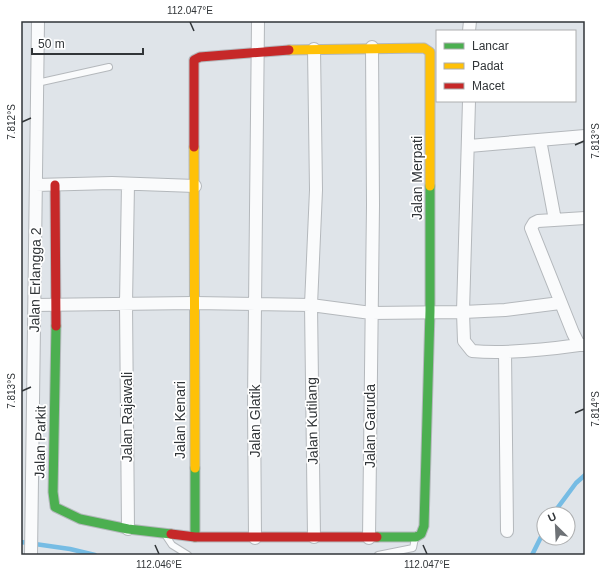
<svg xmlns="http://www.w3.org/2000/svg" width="606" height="576" viewBox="0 0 606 576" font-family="Arial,sans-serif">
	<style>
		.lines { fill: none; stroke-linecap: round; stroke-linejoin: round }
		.stream { stroke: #76bce4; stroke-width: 4.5 }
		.lane-casing { stroke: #b4b8bc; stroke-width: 8 }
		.street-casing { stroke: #b4b8bc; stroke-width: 14 }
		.fast-casing { stroke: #b4b8bc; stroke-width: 11 }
		.slow-casing { stroke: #b4b8bc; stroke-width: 11 }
		.jam-casing { stroke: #b4b8bc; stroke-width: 11 }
		.lane { stroke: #fafbfc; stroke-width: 6 }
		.street { stroke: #fafbfc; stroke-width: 12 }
		.fast { stroke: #4caf50; stroke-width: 9 }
		.slow { stroke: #ffc107; stroke-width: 9 }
		.jam { stroke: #c62828; stroke-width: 9 }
		.ticks { fill: none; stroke: #313538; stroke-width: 1.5 }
		.labels { text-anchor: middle; stroke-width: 3.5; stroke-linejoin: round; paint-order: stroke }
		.street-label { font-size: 14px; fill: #313538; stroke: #fff }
		.neatline { fill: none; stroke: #313538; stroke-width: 1.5 }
		.ticks-label { font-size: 10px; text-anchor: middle; fill: #313538 }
	</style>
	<rect width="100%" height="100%" fill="#dfe4e9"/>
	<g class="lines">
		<path class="stream" d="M553,514L576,483L585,475
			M21,542L70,549L95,555
			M532,555L544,531"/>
		<g class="lane-casing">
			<path id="lane" d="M37,83L109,67
				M166,536L172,545L188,555
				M378,555L413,548L415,538"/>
		</g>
		<g class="street-casing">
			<path id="street" d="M469,31L470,21
				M469,101L463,312L464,341L472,351C508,354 544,350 579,345
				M540,140L555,220
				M469,146L585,136
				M36,185L112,183L195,186
				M585,218L538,221L534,223L531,228L573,333L579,345H585
				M35,305L194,303L311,305L371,313L463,312L505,310L560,303
				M505,352L507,531
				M128,529L126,304L128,184
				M314,537L311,305L316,190L314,49
				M255,538L254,401L258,21
				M369,538L373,205L372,47
				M31,555L38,21"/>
		</g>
		<g class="fast-casing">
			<path id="fast" d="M56,326L53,492L55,507L80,519L128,529L171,534
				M195,468V537
				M377,537H416L421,534L424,526L430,311V186"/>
		</g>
		<g class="slow-casing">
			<path id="slow" d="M289,50L424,48L430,52V186
				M194,147L195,468"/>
		</g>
		<g class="jam-casing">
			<path id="jam" d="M194,147V60L200,57L289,50
				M55,185L56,326
				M171,534L195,537H377"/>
		</g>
		<use href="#lane" class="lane"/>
		<use href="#street" class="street"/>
		<use href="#fast" class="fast"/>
		<use href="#slow" class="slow"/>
		<use href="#jam" class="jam"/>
	</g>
	<path class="ticks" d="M190,22L194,31M22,122L31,118M575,145L584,141M22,391L31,387M575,413L584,409M155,545L159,554M423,545L427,554"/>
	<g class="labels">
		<g class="street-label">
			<text transform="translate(417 178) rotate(-90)" y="5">Jalan Merpati</text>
			<text transform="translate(35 280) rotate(-89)" y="5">Jalan Erlangga 2</text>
			<text transform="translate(127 417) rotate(-90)" y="5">Jalan Rajawali</text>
			<text transform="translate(180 420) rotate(-90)" y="5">Jalan Kenari</text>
			<text transform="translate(255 421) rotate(-90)" y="5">Jalan Glatik</text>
			<text transform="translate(312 421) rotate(-91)" y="5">Jalan Kutilang</text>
			<text transform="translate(370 426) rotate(-90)" y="5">Jalan Garuda</text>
			<text transform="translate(40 442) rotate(-89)" y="5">Jalan Parkit</text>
		</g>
	</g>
	<rect width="606" height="576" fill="none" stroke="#ffffff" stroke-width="44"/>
	<rect x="436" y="30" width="140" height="72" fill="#ffffff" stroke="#adaeaf"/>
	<rect x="444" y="43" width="20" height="6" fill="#4caf50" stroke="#adaeaf"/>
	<text x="472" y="50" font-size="12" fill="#313538">Lancar</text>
	<rect x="444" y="63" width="20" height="6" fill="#ffc107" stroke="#adaeaf"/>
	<text x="472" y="70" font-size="12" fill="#313538">Padat</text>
	<rect x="444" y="83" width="20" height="6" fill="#c62828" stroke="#adaeaf"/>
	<text x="472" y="90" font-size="12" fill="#313538">Macet</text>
	<g transform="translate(556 526) rotate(336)"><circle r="19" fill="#ffffff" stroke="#adaeaf"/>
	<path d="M0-3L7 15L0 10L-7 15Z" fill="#6e7276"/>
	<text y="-6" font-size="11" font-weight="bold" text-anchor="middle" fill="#313538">U</text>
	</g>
	<path d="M32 48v6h111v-6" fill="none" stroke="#313538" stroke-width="2"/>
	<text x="38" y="48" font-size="12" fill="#313538" stroke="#ffffff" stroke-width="3" paint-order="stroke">50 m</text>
	<rect x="22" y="22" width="562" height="532" class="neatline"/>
	<g class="ticks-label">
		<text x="190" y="14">112.047°E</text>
		<text transform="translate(11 122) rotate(-90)" y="4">7.812°S</text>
		<text transform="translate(595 141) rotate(-90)" y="4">7.813°S</text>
		<text transform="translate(11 391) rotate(-90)" y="4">7.813°S</text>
		<text transform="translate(595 409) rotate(-90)" y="4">7.814°S</text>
		<text x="159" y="568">112.046°E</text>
		<text x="427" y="568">112.047°E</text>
	</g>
</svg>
